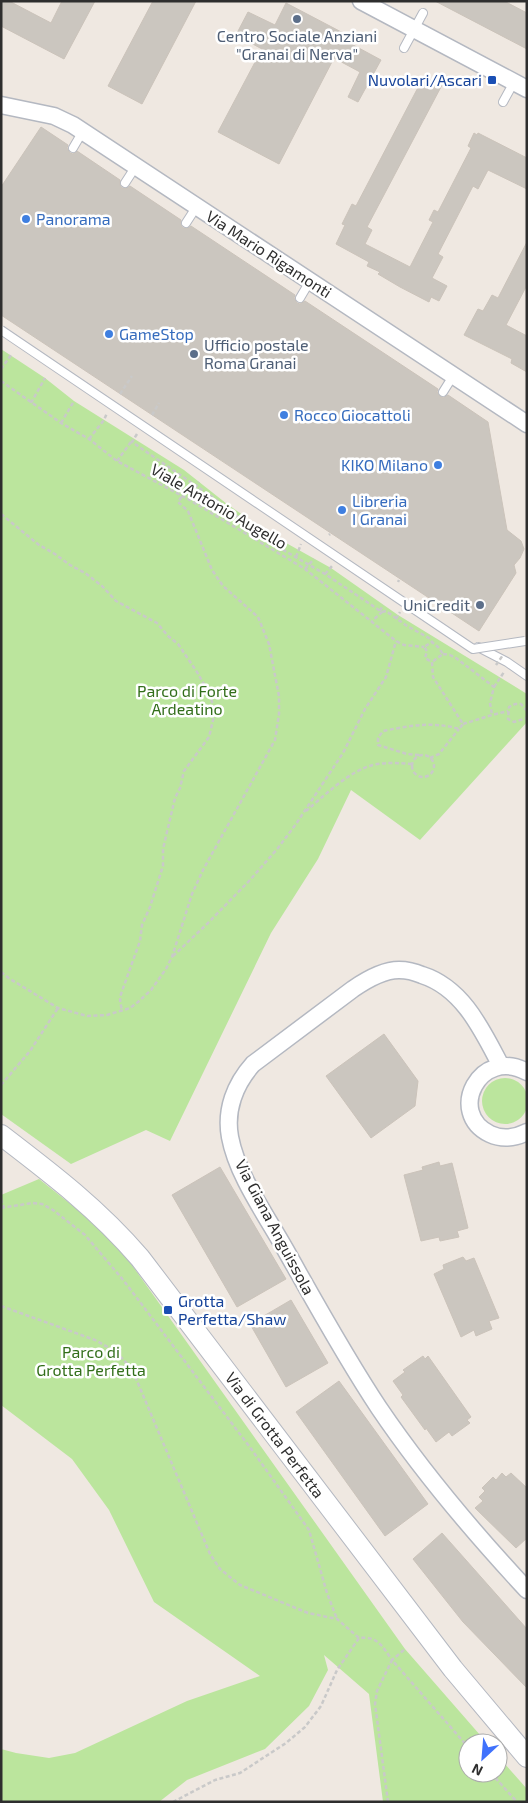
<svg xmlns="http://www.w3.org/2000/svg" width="528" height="1803" viewBox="0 0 528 1803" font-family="'Exo 2',sans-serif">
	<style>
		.green { fill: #bbe59d }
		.building { fill: #cbc6bf; stroke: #cbc3ba }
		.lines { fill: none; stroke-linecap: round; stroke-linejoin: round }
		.service-casing { stroke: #b4b8c1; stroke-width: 10 }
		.minor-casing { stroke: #b4b8c1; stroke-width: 19 }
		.tertiary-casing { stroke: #b4b8c1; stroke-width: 22 }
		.path { stroke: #c9c9c9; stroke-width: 2.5; stroke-dasharray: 4 2.5; stroke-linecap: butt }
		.service { stroke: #fff; stroke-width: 8 }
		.minor { stroke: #fff; stroke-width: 16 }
		.tertiary { stroke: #fff; stroke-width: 20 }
		.service-bridge-casing { stroke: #b4b8c1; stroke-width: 10; stroke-linecap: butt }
		.path-bridge { stroke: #c9c9c9; stroke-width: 2.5; stroke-dasharray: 4 2.5; stroke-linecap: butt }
		.service-bridge { stroke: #fff; stroke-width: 8 }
		.service-dot { fill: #5c6f8a; stroke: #fff; stroke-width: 2 }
		.transit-dot { fill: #1a4fb4; stroke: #fff; stroke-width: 2 }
		.shop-dot { fill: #3f7fe0; stroke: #fff; stroke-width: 2 }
		.labels { text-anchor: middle; stroke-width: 5; stroke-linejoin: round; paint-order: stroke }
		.service-label { font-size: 16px; fill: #4e5e75; stroke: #fff }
		.transit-label { font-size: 16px; fill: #164399; stroke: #fff; text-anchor: end }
		.shop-label { font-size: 16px; fill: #366cbe; stroke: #fff; text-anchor: start }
		.street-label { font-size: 16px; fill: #2e2e2e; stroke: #fff }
		.park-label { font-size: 16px; fill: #326e1a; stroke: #fff }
	</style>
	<rect width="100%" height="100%" fill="#efe8e1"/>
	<path class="green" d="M1,349L45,378L74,401L184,470L227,504L270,534L331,568L398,615L527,694V722L420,840L351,790L318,859L271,933L170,1141L146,1130L71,1164L1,1114Z
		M482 1101a23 23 0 1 1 46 0a23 23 0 1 1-46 0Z
		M39,1179L112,1237L405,1649L487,1743H468V1773H498V1756L527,1789V1802H383L369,1694L324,1655L328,1670L309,1706L265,1749L187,1780L159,1802H1V1749L16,1753L49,1758L75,1753L187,1701L260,1676L154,1602L109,1510L72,1459L1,1405V1195Z"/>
	<path class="building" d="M1,1H9L51,23L62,1H95L64,59L1,26Z
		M153,1H196L142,104L108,86Z
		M435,1H504L527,13V49Z
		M286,3L347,35L344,40L381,60L358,102L348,97L360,72L334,58L279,164L218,132L262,49L236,35L248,12L275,25Z
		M424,76L442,85L367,227L372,230L365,244L410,267L433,222L429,220L434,210L438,212L471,148L468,146L474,133L477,135L478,133L527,158V189L488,170L478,189L473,186L438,254L443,257L432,278L447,286L439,301L431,297L429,302L400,287L378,274L380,272L367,266L369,262L336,244L345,225L342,224L352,204L356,206Z
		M41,127L68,145L67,148L70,153L73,154L77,151L120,180V185L122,188H127L130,186L181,220V225L183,228H188L191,226L295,295L294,298L297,303L300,304L305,301L438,389L437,392L440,396L443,398L448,395L488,422L507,530L521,541L524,549L520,558L514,565L516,573L479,631L1,315V187Z
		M527,242V285L506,325L527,336V372L511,363L512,359L464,335L478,309L483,311L492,295L498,298Z
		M384,1034L418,1081L415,1106L371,1138L326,1076Z
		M439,1162L440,1166L452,1163L468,1228L457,1231L459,1237L440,1241L439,1237L421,1241L404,1175L423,1170L422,1167Z
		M220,1167L286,1279L237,1307L172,1195Z
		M463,1257L466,1261L474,1258L499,1318L489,1321L492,1329L476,1336L474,1330L461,1337L434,1274L444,1269L443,1265Z
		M291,1300L328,1363L286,1387L250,1324Z
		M423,1356L425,1359L428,1356L471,1417L467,1420L470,1423L452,1436L449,1432L436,1442L426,1428L425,1430L401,1397L403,1395L393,1381L405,1372L403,1370Z
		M339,1381L428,1504L385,1536L296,1412Z
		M502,1473L506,1477L511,1473L527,1488V1538L516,1548L475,1508L483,1501L479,1497L485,1491L482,1488L493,1477L496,1480Z
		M442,1533L527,1629V1688L463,1622L413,1559Z"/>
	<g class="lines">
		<g class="service-casing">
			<path id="service" d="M404,48L423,13
				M503,102L514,82
				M73,148L83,131
				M125,183L136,166
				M186,223L197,206
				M300,298L310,281
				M443,392L453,376
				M478,647L507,662L527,676"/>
		</g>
		<g class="minor-casing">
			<path id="minor" d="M361,1L527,89
				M1,105L54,116L73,125L527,424
				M501,1066C482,1030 463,988 422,975C415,972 407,970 399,970C383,970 366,980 353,989L253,1064C235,1084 225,1110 230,1137C237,1175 266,1215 285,1249C315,1302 345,1357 379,1408C423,1473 474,1533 527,1590
				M527,1072C480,1046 446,1113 490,1134C503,1140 515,1138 527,1132"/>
		</g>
		<g class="tertiary-casing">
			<path id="tertiary" d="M1,1135C52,1174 98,1209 140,1258L453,1669L527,1757"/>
		</g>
		<path class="path" d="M1,369L11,355
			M1,381L61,423L89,439L117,461L188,499L305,569L396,641L404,645L424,647
			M120,394L132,376
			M31,403L45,378
			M152,415L159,403
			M61,423L74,401
			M137,434L132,442L211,496L248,525L259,536L325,574L382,612L372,621
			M89,439L104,420L107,413
			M117,461L131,442
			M188,499L199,482
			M1,514L39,545L55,554L70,565L85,573L102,586L116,601L157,623L168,636L178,644L197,672L210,695L215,712L209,737L184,771L180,788L175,798L163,849V866L150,907L142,925L140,941L121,994L120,1000L122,1011
			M329,535L330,534
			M296,557L301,544
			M305,569L314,559
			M325,574L332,566
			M398,582L399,580
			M380,611L383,605
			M382,612L386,611L407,626L429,638L432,642
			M396,619L400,612
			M443,654L450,655L456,658L494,687L490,703L492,715
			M494,687L504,672
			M527,711L521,704H515L509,707L508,719L514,722L527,718
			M463,724L492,715L508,711
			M412 766a11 11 0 1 1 22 0a11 11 0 1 1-22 0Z
			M419,755L407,754L378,745V738L383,731C408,726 434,721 459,729L463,724L433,677L432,662L425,658L427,651L424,647L432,642L438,647L443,654L432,662
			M430,758L439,754L459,729
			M306,811C324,796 349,771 373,765C386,762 399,763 412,764
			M173,956L207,924L250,880L278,848L296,824L343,753L365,709L386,677L396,641
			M1,972L10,979L58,1008L87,1016L107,1015L130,1008L138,1002L151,990L166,969L172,957L192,894L203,870L275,740L279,714V696L269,644L258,617L223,586L212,570L188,511L178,502L182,496
			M1,1085L30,1051L58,1008
			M1,1199L4,1208
			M1,1208L32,1203L42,1204L53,1210L85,1235L124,1281L252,1450L309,1530L327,1593L337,1619
			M1,1306L95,1340L115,1351L132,1369L210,1554L220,1569L240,1585L308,1613L337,1619L359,1638
			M491,1773L517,1802
			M173,1802L215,1780L240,1773L286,1743L305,1727L321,1706L337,1670L359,1638C378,1636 382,1646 392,1660L405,1649
			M388,1802L375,1704L377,1691L392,1660L468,1747"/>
		<use href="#service" class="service"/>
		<use href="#minor" class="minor"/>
		<use href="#tertiary" class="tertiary"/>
		<g class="service-bridge-casing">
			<path id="service-bridge" d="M1,330L473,649L525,641"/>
		</g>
		<path class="path-bridge" d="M496,665L503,655"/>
		<use href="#service-bridge" class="service-bridge"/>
	</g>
	<g class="service-dot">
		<circle cx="297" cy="19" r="5"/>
		<circle cx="194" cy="354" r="5"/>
		<circle cx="480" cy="605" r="5"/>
	</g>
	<g class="transit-dot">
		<rect x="487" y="75" width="10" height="10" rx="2.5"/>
		<rect x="163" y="1305" width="10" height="10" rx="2.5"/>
	</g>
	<g class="shop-dot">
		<circle cx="26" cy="219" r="5"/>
		<circle cx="109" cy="334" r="5"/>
		<circle cx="284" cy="415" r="5"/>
		<circle cx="438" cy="465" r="5"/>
		<circle cx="342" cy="510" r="5"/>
	</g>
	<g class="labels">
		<g class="service-label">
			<text x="297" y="42">Centro Sociale Anziani<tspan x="297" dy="18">"Granai di Nerva"</tspan></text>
			<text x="204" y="351" text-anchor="start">Ufficio postale<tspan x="204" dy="18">Roma Granai</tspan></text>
			<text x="470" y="611" text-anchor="end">UniCredit</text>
		</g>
		<g class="transit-label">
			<text x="482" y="86">Nuvolari/Ascari</text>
			<text x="178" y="1307" text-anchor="start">Grotta<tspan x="178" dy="18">Perfetta/Shaw</tspan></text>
		</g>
		<g class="shop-label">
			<text x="36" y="225">Panorama</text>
			<text x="119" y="340">GameStop</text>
			<text x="294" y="421">Rocco Giocattoli</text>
			<text x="428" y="471" text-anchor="end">KIKO Milano</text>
			<text x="352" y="507">Libreria<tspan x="352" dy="18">I Granai</tspan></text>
		</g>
		<g class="street-label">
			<text transform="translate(269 254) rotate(33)" y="6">Via Mario Rigamonti</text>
			<text transform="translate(219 506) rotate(30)" y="6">Viale Antonio Augello</text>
			<text transform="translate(275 1227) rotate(62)" y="6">Via Giana Anguissola</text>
			<text transform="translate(275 1435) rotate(53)" y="6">Via di Grotta Perfetta</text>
		</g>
		<g class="park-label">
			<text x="187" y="697">Parco di Forte<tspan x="187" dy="18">Ardeatino</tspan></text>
			<text x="91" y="1358">Parco di<tspan x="91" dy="18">Grotta Perfetta</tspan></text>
		</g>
	</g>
	<rect width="528" height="1803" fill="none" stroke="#2e2e2e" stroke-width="5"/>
	<g transform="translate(483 1758) rotate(206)"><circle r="24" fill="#ffffff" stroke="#ababab"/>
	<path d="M0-4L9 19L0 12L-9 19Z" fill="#4072fc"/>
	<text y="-8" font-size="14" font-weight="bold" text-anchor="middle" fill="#2e2e2e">N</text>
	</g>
</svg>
